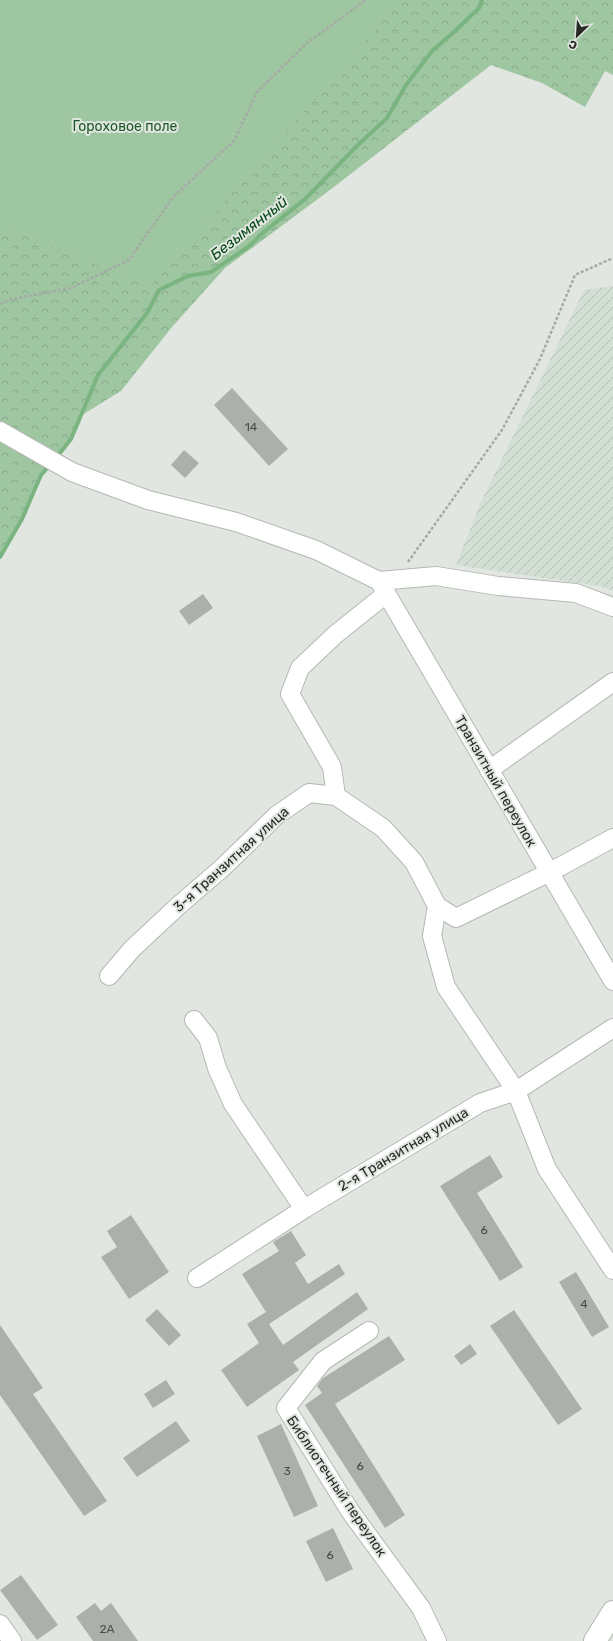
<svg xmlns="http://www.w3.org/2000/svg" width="613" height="1641" viewBox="0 0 613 1641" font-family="Rubik,sans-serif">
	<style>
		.industrial { fill: url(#industrial-furrows) }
		.forest { fill: url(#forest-crowns) }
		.green { fill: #9ec6a1 }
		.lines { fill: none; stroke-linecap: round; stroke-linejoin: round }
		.stream { stroke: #7ab480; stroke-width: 4 }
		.building { fill: #abb0ab }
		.minor-casing { stroke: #b4b9b4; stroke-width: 20 }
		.highway-casing { stroke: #b4b9b4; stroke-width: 24 }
		.path { stroke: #a6aaa6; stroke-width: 2.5; stroke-dasharray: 3 2; stroke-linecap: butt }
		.minor { stroke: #fff; stroke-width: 18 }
		.highway { stroke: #fff; stroke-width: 22 }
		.labels { text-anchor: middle; stroke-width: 4; stroke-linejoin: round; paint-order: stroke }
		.number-label { font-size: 12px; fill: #494c49 }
		.park-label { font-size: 14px; fill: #1c5928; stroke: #e1e6e1 }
		.street-label { font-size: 14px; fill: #282a28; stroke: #e1e6e1 }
		.water-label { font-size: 15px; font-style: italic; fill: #064919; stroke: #e1e6e1 }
	</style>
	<defs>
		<pattern id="industrial-furrows" width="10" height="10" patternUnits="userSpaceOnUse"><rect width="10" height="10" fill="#d3dfd4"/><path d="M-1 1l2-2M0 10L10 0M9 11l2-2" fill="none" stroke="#b5c0b6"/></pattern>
		<pattern id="forest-crowns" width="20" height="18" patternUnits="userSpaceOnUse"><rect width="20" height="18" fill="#9ec6a1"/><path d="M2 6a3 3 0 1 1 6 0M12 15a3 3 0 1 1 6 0" fill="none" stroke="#88aa8b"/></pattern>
	</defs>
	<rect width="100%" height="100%" fill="#e1e6e1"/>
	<path class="industrial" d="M613,286V591L599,586L456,565L480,504L584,290Z"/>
	<path class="forest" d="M0,0H613V75L605,71L585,107L542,83L491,65L330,190L225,268L172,327L121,391L82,415L71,439L41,475L22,519L0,557Z"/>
	<path class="green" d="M0,0H402L150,287L0,225Z"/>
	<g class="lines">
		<path class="stream" d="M56,458L71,439L98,375L147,313L159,290L188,276L211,272L248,247L265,231L305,199L360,143L387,118L406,85L432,51L456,30L479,8L482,0
			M0,557L22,519L41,475L50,465"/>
	</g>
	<path class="building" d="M232,388L288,449L269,466L214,405Z
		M184,450L199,463L185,478L171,465Z
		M203,594L213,608L189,625L179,611Z
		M490,1155L503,1177L477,1193L523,1267L500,1281L440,1186Z
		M131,1215L169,1272L129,1299L101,1257L117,1247L107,1231Z
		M291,1231L306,1255L295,1263L308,1284L339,1264L345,1274L269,1324L283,1345L357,1292L368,1309L293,1362L299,1370L247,1407L221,1370L259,1343L247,1324L266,1312L242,1274L279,1251L273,1242Z
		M576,1272L609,1327L592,1337L559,1282Z
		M157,1309L181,1335L169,1346L145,1320Z
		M514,1310L582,1409L558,1425L490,1326Z
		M0,1325L43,1388L33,1394L107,1501L84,1516L0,1395Z
		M389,1336L405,1360L335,1404L405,1515L385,1528L305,1405L322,1393L317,1386L323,1378Z
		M470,1344L477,1354L461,1365L454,1356Z
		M166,1380L175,1394L153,1408L144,1394Z
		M176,1421L190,1441L137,1477L123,1458Z
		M281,1424L318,1506L294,1517L257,1436Z
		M333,1528L353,1569L326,1582L306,1541Z
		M21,1575L58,1625L37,1640L0,1590Z
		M95,1603L101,1611L111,1603L138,1641H93L76,1617Z"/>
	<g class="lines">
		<g class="minor-casing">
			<path id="minor" d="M0,431L72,472L148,500L236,522L316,550L379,581L436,576L498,586L576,593L613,607
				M379,581L613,981
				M489,770L613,682
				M336,796L332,767L290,694L300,668L336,634L386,594
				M437,906L432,936L446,987L516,1091L547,1169L613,1270
				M109,976L132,949L178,906L221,869L277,815L309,793L336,796L383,828L414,862L437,906L456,918L550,872L613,838
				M194,1020L208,1038L217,1068L233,1104L304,1209
				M197,1278L304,1209L480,1103L516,1091L613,1028
				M369,1331L323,1361L286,1408L350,1511L421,1608L437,1641
				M0,1624L12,1641"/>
		</g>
		<g class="highway-casing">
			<path id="highway" d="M595,1641L613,1612"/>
		</g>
		<path class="path" d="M0,304L12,299L71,288L129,260L173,197L234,141L257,92L307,43L366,0
			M408,562L502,430L540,359L575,275L613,258"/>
		<use href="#minor" class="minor"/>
		<use href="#highway" class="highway"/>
	</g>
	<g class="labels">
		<g class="number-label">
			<text x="251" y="431">14</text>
			<text x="484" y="1234">6</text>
			<text x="584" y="1308">4</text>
			<text x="360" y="1470">6</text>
			<text x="287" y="1475">3</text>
			<text x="330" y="1559">6</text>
			<text x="107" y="1633">2А</text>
		</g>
		<g class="park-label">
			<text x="125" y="131">Гороховое поле</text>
		</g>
		<g class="street-label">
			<text transform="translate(496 781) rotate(60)" y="5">Транзитный переулок</text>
			<text transform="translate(231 859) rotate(-42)" y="5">3-я Транзитная улица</text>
			<text transform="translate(403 1149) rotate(-31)" y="5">2-я Транзитная улица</text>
			<text transform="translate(337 1486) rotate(56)" y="5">Библиотечный переулок</text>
		</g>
		<g class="water-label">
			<text transform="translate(249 228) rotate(-38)" y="5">Безымянный</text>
		</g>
	</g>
	<g transform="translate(577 36) rotate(205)" stroke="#e1e6e1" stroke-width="3" paint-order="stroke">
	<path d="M0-3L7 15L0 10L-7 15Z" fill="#282a28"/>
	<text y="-6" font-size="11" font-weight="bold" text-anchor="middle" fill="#282a28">С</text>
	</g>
</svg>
